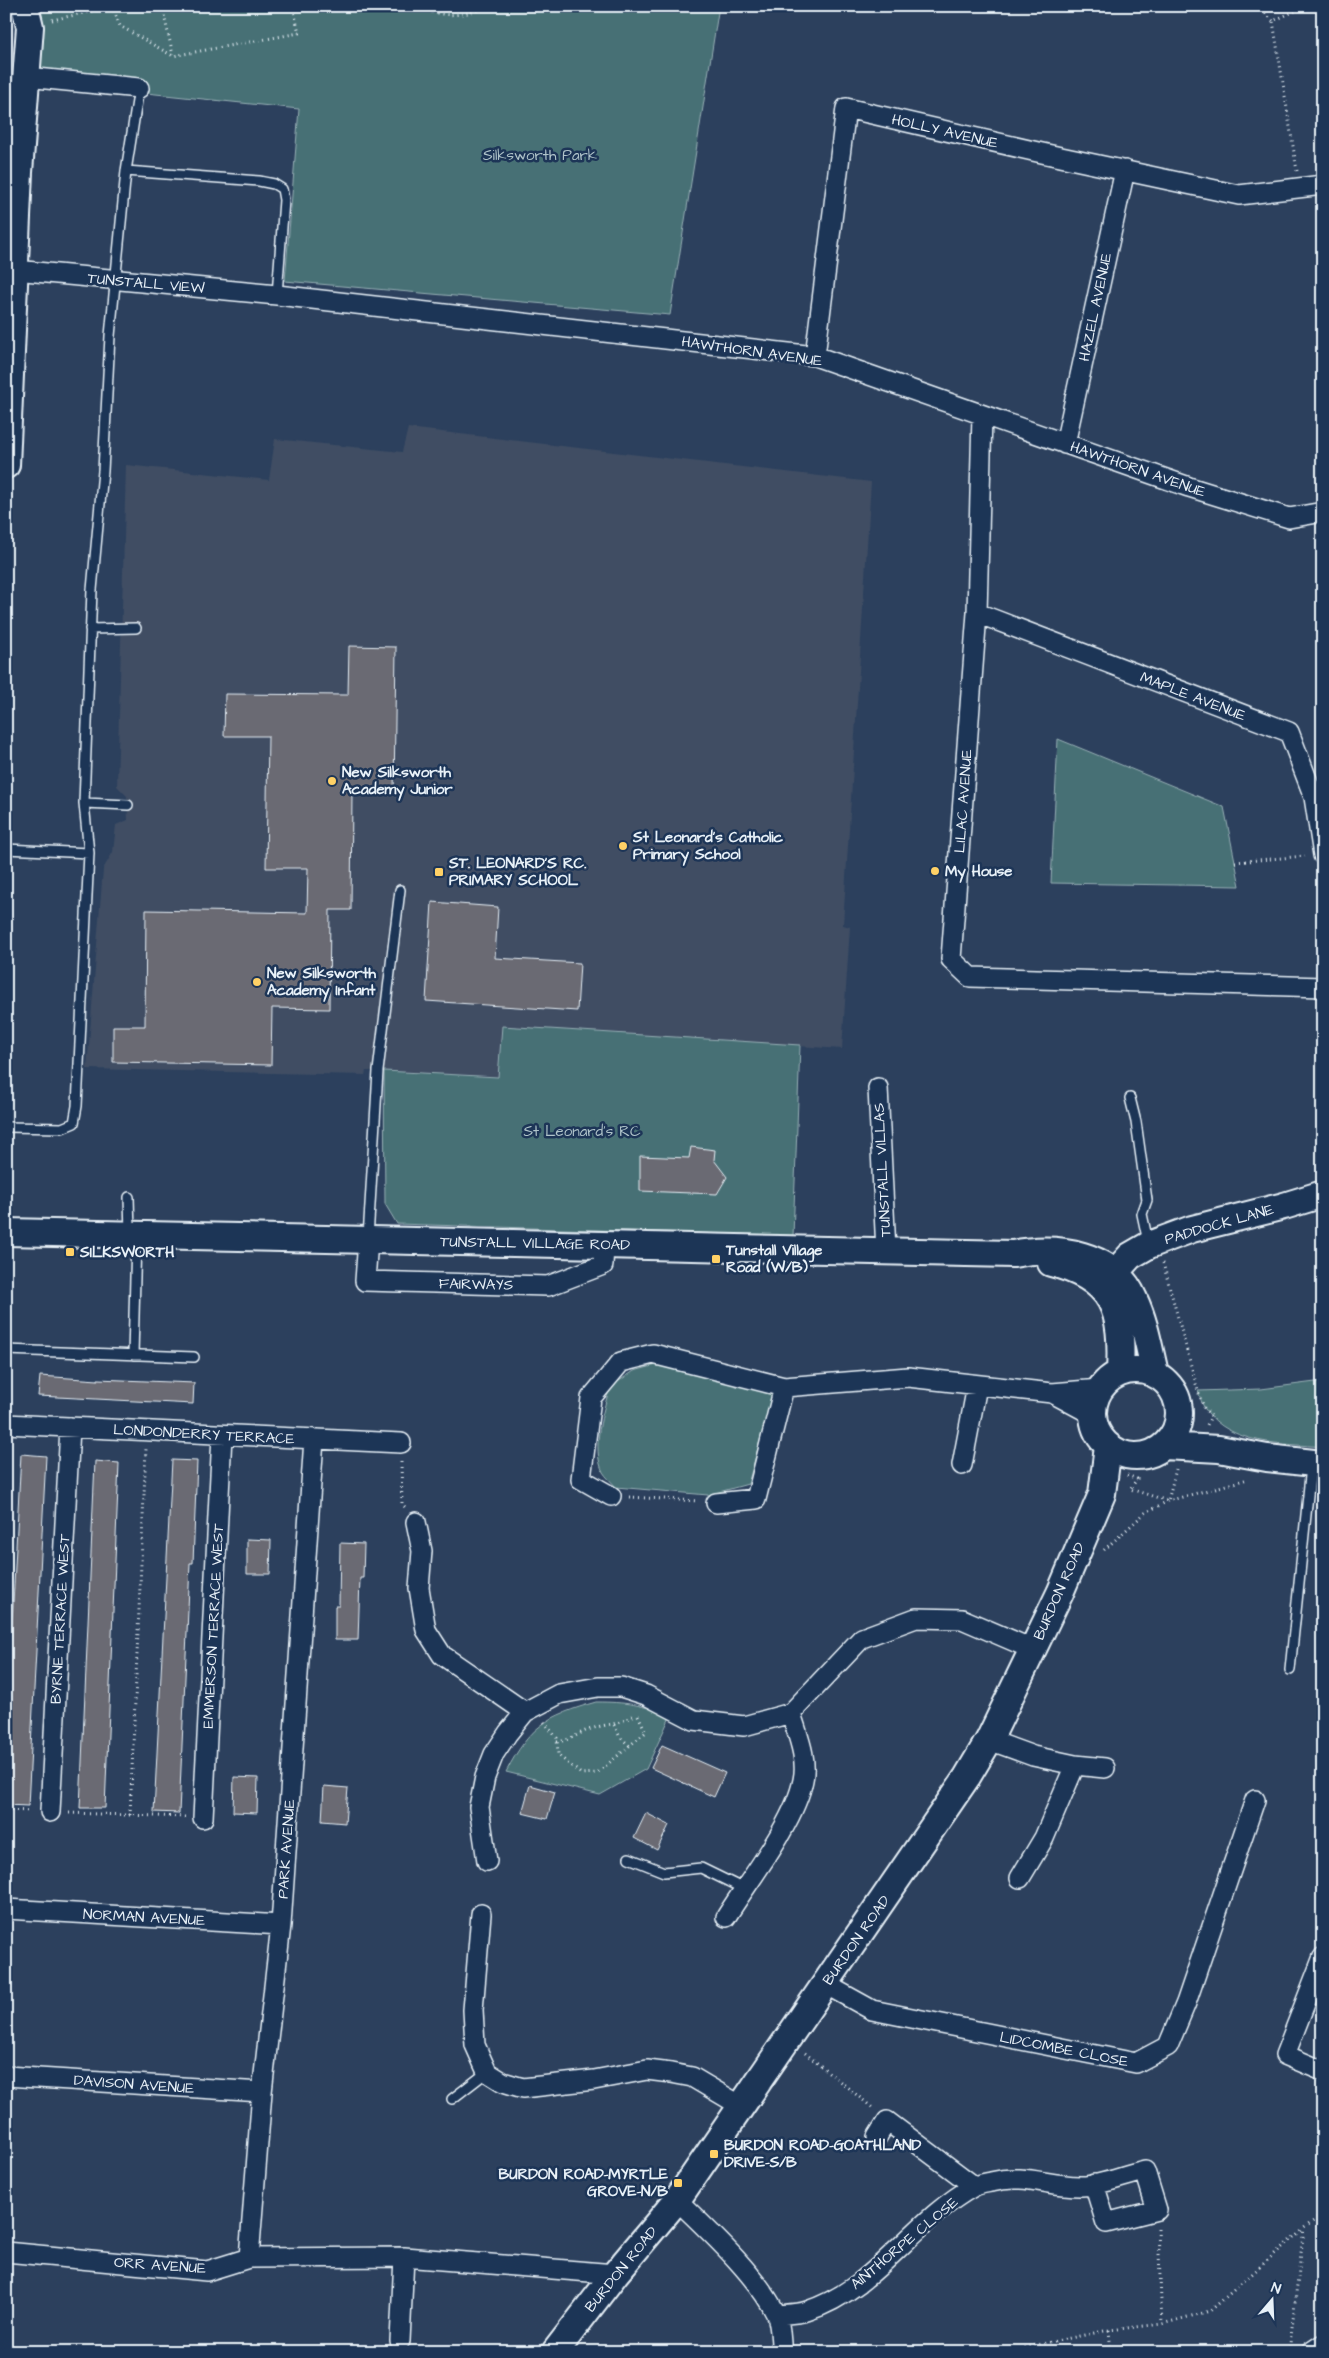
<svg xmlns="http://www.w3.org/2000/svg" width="1329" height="2358" viewBox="0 0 1329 2358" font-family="'Architects Daughter',sans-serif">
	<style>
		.built { fill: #3f4d64 }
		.green { fill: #477075; stroke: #98b0b6 }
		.building { fill: #6a6a73; stroke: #e8f1f8 }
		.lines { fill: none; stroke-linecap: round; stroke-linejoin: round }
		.lane-casing { stroke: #e8f1f8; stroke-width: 12 }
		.street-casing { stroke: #e8f1f8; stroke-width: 22 }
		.secondary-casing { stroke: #e8f1f8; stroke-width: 30 }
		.path { stroke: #e8f1f8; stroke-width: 3; stroke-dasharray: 1 4; stroke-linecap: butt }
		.lane { stroke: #1d3557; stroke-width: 9 }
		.street { stroke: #1d3557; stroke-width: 19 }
		.secondary { stroke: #1d3557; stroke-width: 26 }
		.poi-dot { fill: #ffd166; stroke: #1d3557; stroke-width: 2 }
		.labels { text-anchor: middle; stroke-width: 5; stroke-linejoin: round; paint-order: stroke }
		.street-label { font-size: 15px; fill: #e8f1f8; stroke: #1d3557 }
		.park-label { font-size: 15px; fill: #b0c4ca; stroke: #1d3557 }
		.poi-label { font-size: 15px; font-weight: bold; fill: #e8f1f8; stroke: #1d3557; text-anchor: start }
	</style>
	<rect width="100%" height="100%" fill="#2c405d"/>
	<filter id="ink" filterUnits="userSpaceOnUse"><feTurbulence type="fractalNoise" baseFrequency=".02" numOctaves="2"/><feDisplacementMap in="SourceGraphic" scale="10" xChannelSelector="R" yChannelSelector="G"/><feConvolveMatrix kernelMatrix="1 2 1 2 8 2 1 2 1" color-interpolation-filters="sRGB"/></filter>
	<g filter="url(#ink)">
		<path class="built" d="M408,428L871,482L843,925L850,927L842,1049L503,1026L498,1077L384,1071H366L365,1075L87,1069L103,869L113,852L116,825L128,820L127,796L117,786L126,465L269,480L275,439L402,452Z"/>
		<path class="green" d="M27,6H719L670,315L285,281L299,109L146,93L31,73Z
			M1058,739L1224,807L1240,886L1051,883Z
			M502,1026L800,1045L793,1236L397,1224L385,1204L384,1071L498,1077Z
			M660,1364L771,1389L772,1398L748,1484L708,1495L616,1487C612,1482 606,1477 603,1472C591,1447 603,1412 610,1387L634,1371Z
			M1323,1381V1447C1283,1443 1231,1446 1205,1409C1202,1404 1200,1397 1198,1391L1261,1389Z
			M596,1702C624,1702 644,1704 670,1717L646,1769L600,1795L506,1772C530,1726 547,1716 596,1702Z"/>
		<path class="building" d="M349,646L396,647L394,793L352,792L351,910H330L329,1009L272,1008L271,1065L113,1062V1026H145L146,910L307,913L308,868H266L268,736H224L225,694L348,695Z
			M432,902L498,907L495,958L580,963L577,1011L426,1001Z
			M691,1147L715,1150L714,1160L727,1177L717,1194L640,1191V1156L689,1158Z
			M40,1376L98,1380V1379L194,1383L193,1404L38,1396Z
			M21,1454L46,1456L28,1806L6,1805V1734Z
			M172,1460L197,1461L193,1563H190L188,1610L179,1813L154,1812Z
			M95,1461L119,1463L105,1808H80Z
			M247,1539L271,1540L270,1574H247Z
			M340,1543L364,1544L363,1578H360L358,1640H335V1606H339Z
			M662,1745L725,1773L714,1797L651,1768Z
			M234,1777L258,1778L257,1813L233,1812Z
			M530,1785L555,1792L547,1819L522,1813Z
			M324,1786L348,1788L345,1823L322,1821Z
			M646,1813L669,1825L657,1850L634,1838Z"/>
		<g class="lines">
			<g class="lane-casing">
				<path id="lane" d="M126,171L259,181L274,184L282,189L284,200L277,295
					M90,629L136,628
					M84,803L128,805
					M6,849L89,853
					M1130,1098L1136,1122L1147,1200L1142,1214L1148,1242
					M6,1127L62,1128L74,1123L77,1106L89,853L84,803L92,590L103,471L110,336L126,171L139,88
					M129,1197L130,1233
					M368,1238L378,1071L400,890
					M6,1350L194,1357
					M133,1355L136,1238
					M1290,1670L1311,1466
					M629,1858L664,1872L701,1868L744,1889
					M452,2099L487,2072"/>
			</g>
			<g class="street-casing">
				<path id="street" d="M26,77L139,88
					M15,270L277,295L815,356L1189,487L1289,518L1323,512
					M815,356L846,108L1042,153L1239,195L1323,185
					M982,415L977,613L951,959L970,977L1323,987
					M1065,444L1125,170
					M977,613L1289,732L1314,797L1323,855
					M878,1088L886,1251
					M368,1240L365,1281L548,1286L603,1265L604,1244
					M1052,1393L1093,1415
					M6,1424L401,1443
					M962,1465L977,1386
					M611,1496L581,1479L591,1398L621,1362L653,1354L784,1387L908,1377L1052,1393L1100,1389
					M716,1503L756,1499L784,1387
					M416,1522L422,1551L419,1588L426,1630L442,1655L525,1712
					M989,1740L1033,1756L1075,1765L1044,1838L1020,1878
					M1075,1765L1105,1768
					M50,1812L70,1427
					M203,1818L222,1435
					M487,1861L479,1807L485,1777L494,1754L508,1733L525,1712L559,1694L598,1687H621L646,1695L694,1720L744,1726L791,1713L862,1638L916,1618L962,1619L1032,1649
					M6,1909L281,1925
					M481,1914L473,2010L475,2045L487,2072L503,2082L523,2088L594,2080L647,2070L671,2073L692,2077L741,2106
					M726,1917C749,1880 795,1822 803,1780C808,1758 797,1734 791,1713
					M1323,1957L1285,2055L1323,2071
					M825,1984L872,2010L1136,2063L1168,2046L1186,2003L1255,1800
					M6,2076L262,2092
					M877,2137L887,2121L974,2186
					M677,2200C708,2230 757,2275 776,2314C781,2324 780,2340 782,2352
					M6,2252L207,2271L249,2258L404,2257L615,2274
					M249,2258L262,2092L281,1925L314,1439
					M776,2315C786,2314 797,2314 807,2311C876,2289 912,2221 973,2187C978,2184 986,2183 991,2182C1026,2173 1049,2187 1082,2186C1100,2186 1126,2175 1145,2171L1157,2210L1106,2223L1094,2184
					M400,2341L404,2257
					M1311,2352L1323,2344"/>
			</g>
			<g class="secondary-casing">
				<path id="secondary" d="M6,465L19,172L30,27L25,6
					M6,1232L1013,1254C1057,1245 1114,1253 1134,1299C1145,1322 1149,1348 1155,1373
					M1051,1263C1115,1279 1123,1311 1120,1372
					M1101,1288L1130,1256L1149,1245L1192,1229L1284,1206L1323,1194
					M1093 1413a43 43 0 1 1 86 0a43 43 0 1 1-86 0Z
					M1164,1446L1219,1449L1267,1458L1323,1464
					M555,2352L615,2274L677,2200L967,1777L989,1740L1060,1593L1102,1494L1108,1446"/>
			</g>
			<path class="path" d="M112,6L120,26L173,56L299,33L293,6
				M162,6L173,55
				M418,6C439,18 466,17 487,6
				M1258,6L1273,21
				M52,20L115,6
				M1297,171L1273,21L1306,6
				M1235,862L1305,856
				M1163,1263L1198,1391L1204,1408L1211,1416L1207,1425
				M401,1462L402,1504L405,1507
				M1127,1475L1137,1479L1130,1489L1168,1501L1176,1469
				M629,1497L698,1501
				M1104,1550L1145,1513L1168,1501L1248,1479
				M544,1722L557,1738L558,1755L581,1774L597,1773L646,1732L637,1713
				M614,1725L620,1737L630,1746
				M557,1742C574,1739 578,1733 591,1729C611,1722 616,1727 636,1714
				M6,1810L31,1811
				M69,1813L185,1817
				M130,1815L146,1449
				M805,2053L874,2109
				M1158,2229L1162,2324
				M1109,2330L1111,2352
				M1016,2352L1022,2348L1109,2330L1162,2324L1210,2311L1304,2228L1323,2214
				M1289,2352L1304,2228"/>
			<use href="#lane" class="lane"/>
			<use href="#street" class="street"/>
			<use href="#secondary" class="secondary"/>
		</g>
	</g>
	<g class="poi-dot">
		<circle cx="332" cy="781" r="5"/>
		<circle cx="623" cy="846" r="5"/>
		<circle cx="935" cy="871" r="5"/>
		<rect x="434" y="867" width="10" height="10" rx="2.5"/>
		<circle cx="257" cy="982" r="5"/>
		<rect x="65" y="1247" width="10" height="10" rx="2.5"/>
		<rect x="711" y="1254" width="10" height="10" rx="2.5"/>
		<rect x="709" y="2149" width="10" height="10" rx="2.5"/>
		<rect x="673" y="2178" width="10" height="10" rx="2.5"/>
	</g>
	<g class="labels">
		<g class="street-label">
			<text transform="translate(945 131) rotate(13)" y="5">HOLLY AVENUE</text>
			<text transform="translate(146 283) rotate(5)" y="5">TUNSTALL VIEW</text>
			<text transform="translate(1095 307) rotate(-78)" y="5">HAZEL AVENUE</text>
			<text transform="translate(752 351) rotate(8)" y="5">HAWTHORN AVENUE</text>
			<text transform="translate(1138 469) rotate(19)" y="5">HAWTHORN AVENUE</text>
			<text transform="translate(1193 696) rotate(21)" y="5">MAPLE AVENUE</text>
			<text transform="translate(963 801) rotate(-86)" y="5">LILAC AVENUE</text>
			<text transform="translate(882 1170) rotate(-93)" y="5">TUNSTALL VILLAS</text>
			<text transform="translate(1219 1224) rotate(-16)" y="5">PADDOCK LANE</text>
			<text transform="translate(535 1243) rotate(1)" y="5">TUNSTALL VILLAGE ROAD</text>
			<text transform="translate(476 1284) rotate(1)" y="5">FAIRWAYS</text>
			<text transform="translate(204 1434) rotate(3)" y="5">LONDONDERRY TERRACE</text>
			<text transform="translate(1059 1591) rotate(-66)" y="5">BURDON ROAD</text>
			<text transform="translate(60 1619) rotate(-87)" y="5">BYRNE TERRACE WEST</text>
			<text transform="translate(213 1626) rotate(-87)" y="5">EMMERSON TERRACE WEST</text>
			<text transform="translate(286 1849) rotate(-86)" y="5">PARK AVENUE</text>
			<text transform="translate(144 1917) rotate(3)" y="5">NORMAN AVENUE</text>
			<text transform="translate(856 1940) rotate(-55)" y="5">BURDON ROAD</text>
			<text transform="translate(1064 2049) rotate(11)" y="5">LIDCOMBE CLOSE</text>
			<text transform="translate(134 2084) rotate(4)" y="5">DAVISON AVENUE</text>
			<text transform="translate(904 2243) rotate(-40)" y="5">AINTHORPE CLOSE</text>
			<text transform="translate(160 2265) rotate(4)" y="5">ORR AVENUE</text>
			<text transform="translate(621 2269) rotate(-51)" y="5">BURDON ROAD</text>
		</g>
		<g class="park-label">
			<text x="540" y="160">Silksworth Park</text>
			<text x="582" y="1136">St Leonard's RC</text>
		</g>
		<g class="poi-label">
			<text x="342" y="777">New Silksworth<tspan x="342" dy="17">Academy Junior</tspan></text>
			<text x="633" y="842">St Leonard's Catholic<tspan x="633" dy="17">Primary School</tspan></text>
			<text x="449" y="868">ST. LEONARD'S RC.<tspan x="449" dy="17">PRIMARY SCHOOL</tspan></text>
			<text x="945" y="876">My House</text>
			<text x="267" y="978">New Silksworth<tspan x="267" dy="17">Academy Infant</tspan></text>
			<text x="726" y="1255">Tunstall Village<tspan x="726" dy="17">Road (W/B)</tspan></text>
			<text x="80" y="1257">SILKSWORTH</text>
			<text x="724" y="2150">BURDON ROAD-GOATHLAND<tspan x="724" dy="17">DRIVE-S/B</tspan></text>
			<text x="668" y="2179" text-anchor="end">BURDON ROAD-MYRTLE<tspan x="668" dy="17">GROVE-N/B</tspan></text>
		</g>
	</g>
	<rect width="1329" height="2358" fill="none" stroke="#1d3557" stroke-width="25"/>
	<rect x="12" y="12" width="1304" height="2333" fill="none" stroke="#e8f1f8" stroke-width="2" filter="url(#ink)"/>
	<g transform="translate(1272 2300) rotate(19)" stroke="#1d3557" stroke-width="4" paint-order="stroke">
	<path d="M0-4L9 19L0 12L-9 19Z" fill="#e8f1f8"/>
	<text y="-8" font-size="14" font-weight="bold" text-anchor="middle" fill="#e8f1f8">N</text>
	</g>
</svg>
